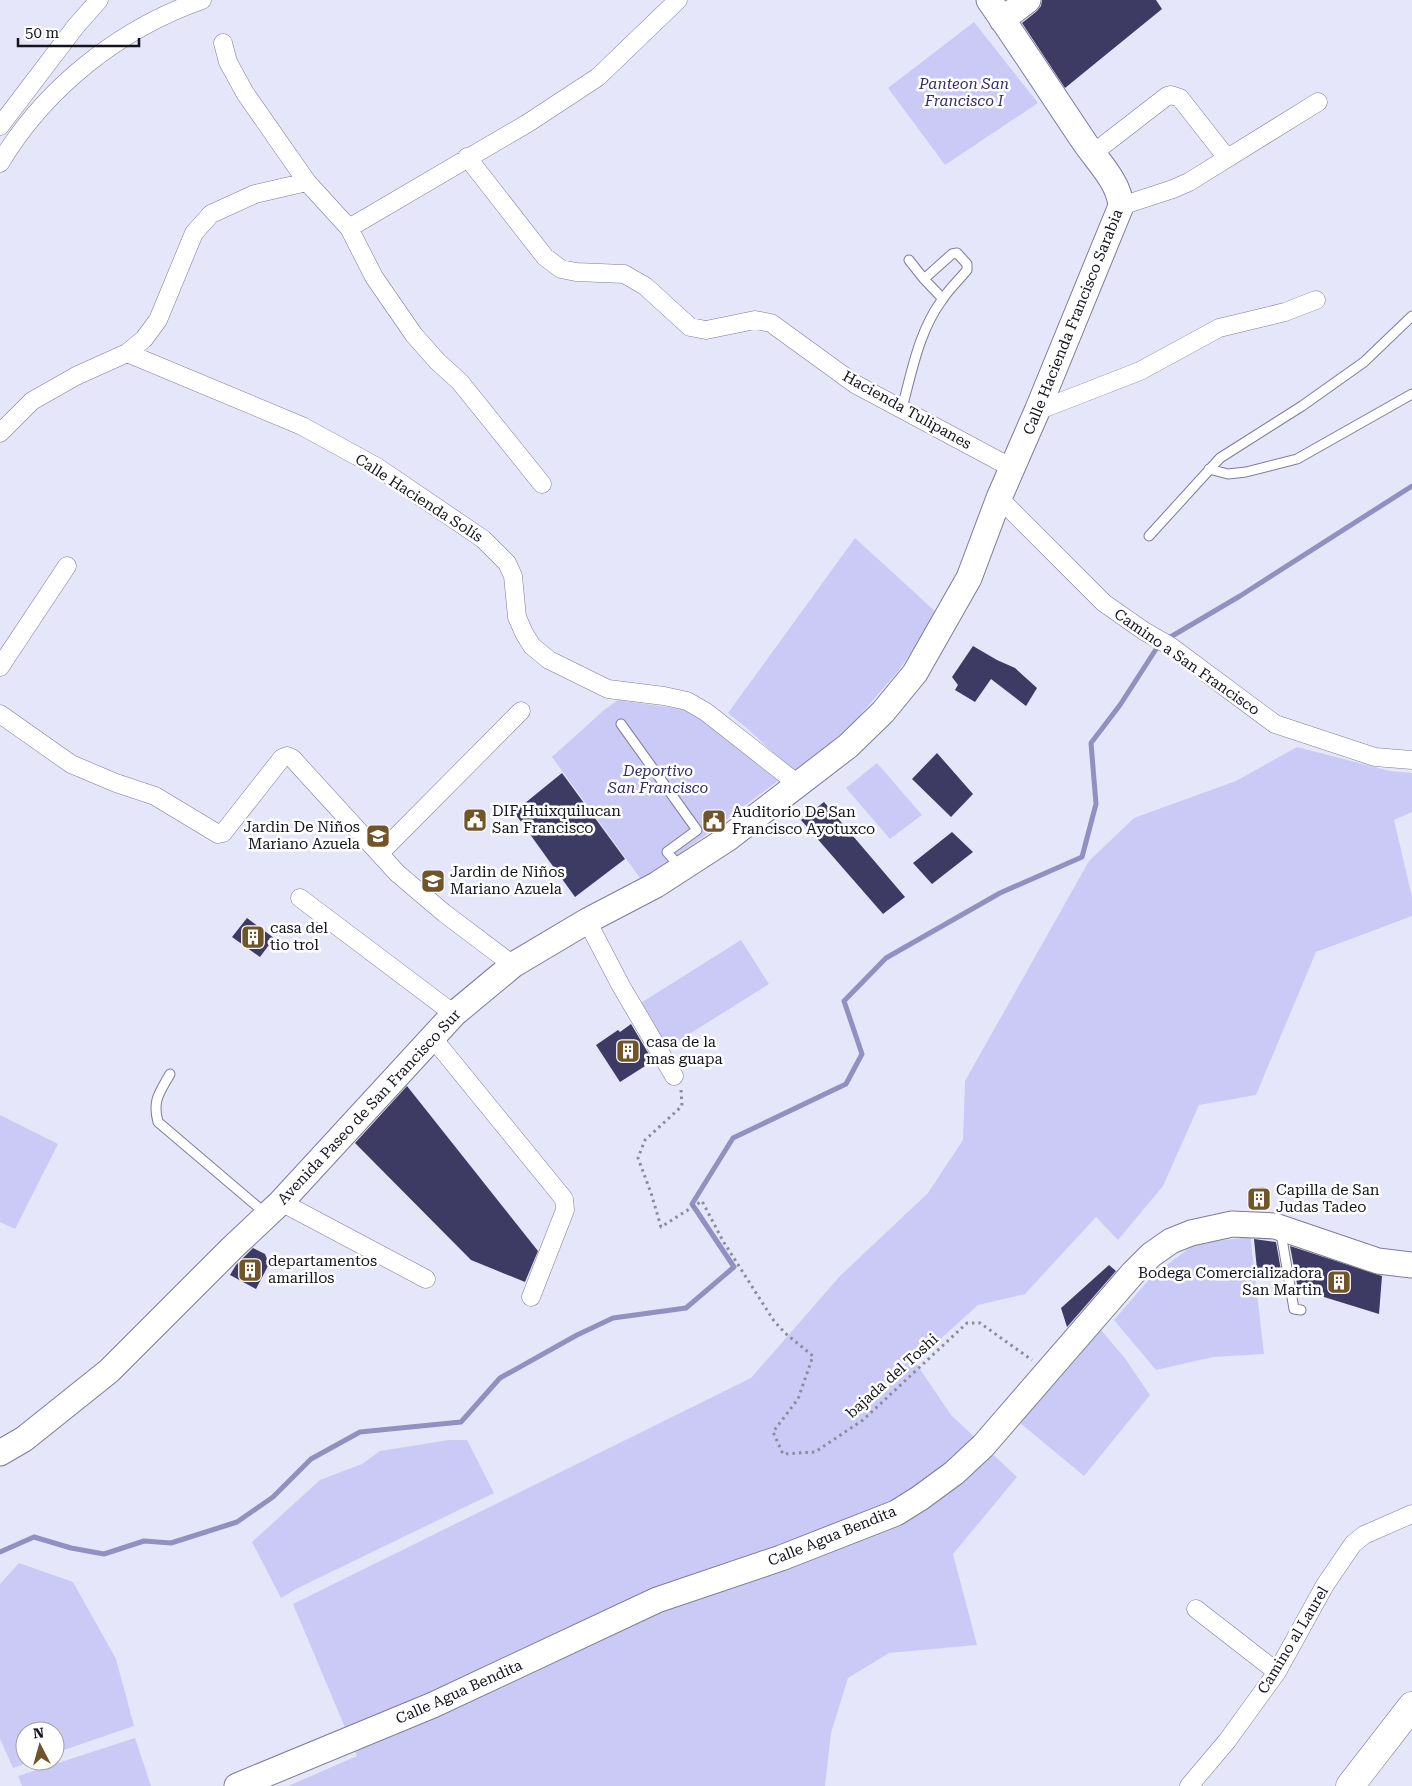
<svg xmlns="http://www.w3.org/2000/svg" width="1412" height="1786" viewBox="0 0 1412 1786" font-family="'Roboto Serif',serif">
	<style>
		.green { fill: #cbcaf6 }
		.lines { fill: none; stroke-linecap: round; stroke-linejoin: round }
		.stream { stroke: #9290c0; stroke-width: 5 }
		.building { fill: #3d3a64 }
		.lane-casing { stroke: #7d7c9a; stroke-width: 11 }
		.street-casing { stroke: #7d7c9a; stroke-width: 19 }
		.secondary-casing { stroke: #7d7c9a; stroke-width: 27 }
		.primary-casing { stroke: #7d7c9a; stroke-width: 29 }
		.path { stroke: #8b8b9b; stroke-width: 3; stroke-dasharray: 2.5 4; stroke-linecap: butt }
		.lane { stroke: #fff; stroke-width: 9 }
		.street { stroke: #fff; stroke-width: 18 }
		.secondary { stroke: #fff; stroke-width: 25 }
		.primary { stroke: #fff; stroke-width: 28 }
		.labels { text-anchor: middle; stroke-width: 5; stroke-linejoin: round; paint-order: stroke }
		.park-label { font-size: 15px; font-style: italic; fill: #342c68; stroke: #fff }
		.street-label { font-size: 15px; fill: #14141f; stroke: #fff }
		.poi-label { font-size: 15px; fill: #14141f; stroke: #fff; text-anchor: start }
	</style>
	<rect width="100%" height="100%" fill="#e6e6fa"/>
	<path class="green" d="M974,22L1038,103L945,165L888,88Z
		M855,538L938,614L899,670L855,721L796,774L748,729L728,713Z
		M618,700L688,710L779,780L643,882L552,757L604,710Z
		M1297,747L1390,771L1412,773V812L1394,820L1412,897V916L1316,952L1256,1095L1199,1105L1163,1186L1118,1240L1096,1217L1025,1294L978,1305L915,1362L951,1415L1017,1477L953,1554L977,1645L889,1653L848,1678L831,1733L825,1786H288L357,1756L293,1604L751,1378L840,1276L928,1193L963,1140L965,1081L1089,861L1134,818L1236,781Z
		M877,763L922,815L890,839L846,788Z
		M741,940L769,984L667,1048L639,1004Z
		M0,1115L58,1144L15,1229L0,1222Z
		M1251,1237V1242L1264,1354L1213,1357L1156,1370L1114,1320L1153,1275L1191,1247L1214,1241Z
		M1100,1329L1124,1357L1150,1395L1084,1476L1020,1423Z
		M449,1440H467L494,1493L296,1589L281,1598L252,1542L320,1480L362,1464L380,1451Z
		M19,1563L73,1582L116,1659L134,1726L55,1753V1731H25V1761H33L13,1768L0,1739V1584Z
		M135,1738L151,1786H22L18,1776Z"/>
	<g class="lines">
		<path class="stream" d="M1167,639L1240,596L1412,486
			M0,1552L34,1537L71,1548L104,1554L144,1541L171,1543L237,1522L273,1497L311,1459L360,1432L461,1422L500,1378L577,1335L613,1318L686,1308L734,1267L692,1204L733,1138L846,1084L862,1054L844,1001L886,958L1000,893L1082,857L1096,804L1091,743L1120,705L1160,643"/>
	</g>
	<path class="building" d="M1042,0H1156L1162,9L1065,88L1022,23L1037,11L1041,6Z
		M973,646L997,660L1015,668L1037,688L1026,706L991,679L975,702L955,690L958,685L952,677Z
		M937,753L973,794L951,817L912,779Z
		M562,773L625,859L575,897L514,812Z
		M824,802L905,897L883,914L801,820Z
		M952,832L973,852L932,884L913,863Z
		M247,918L274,938L260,957L232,937Z
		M631,1024L653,1061L620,1082L596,1045L618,1030L620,1032Z
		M407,1086L538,1251L525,1282L471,1260L355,1143Z
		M1264,1187L1266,1209H1253L1252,1188Z
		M1254,1239L1276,1242L1282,1276L1258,1280Z
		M1290,1246L1382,1276L1379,1314L1298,1289Z
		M253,1248L265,1254L269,1264L256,1289L230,1275L236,1265Z
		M1109,1265L1116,1271L1067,1327L1061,1308Z"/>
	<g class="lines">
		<g class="lane-casing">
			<path id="lane" d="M909,260L924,279
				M902,408C912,371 919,331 942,300C949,289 959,280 967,270V264L957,253L952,254L924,279L943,299
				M1209,469L1228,474L1246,472L1297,459L1412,394
				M1149,536L1220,458L1302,406L1364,362L1412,316
				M621,724L697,830L667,852L680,867
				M170,1074C160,1092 152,1100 158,1122L265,1213
				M1282,1239L1294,1309L1301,1310"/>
		</g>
		<g class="street-casing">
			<path id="street" d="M223,43L228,62L245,93L307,182
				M0,126L76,26L99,0
				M1092,154L1167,96L1171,95L1180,98L1227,158
				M467,157L545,257L561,269L576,272L624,274L645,286L690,327L706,330L755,320L771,323L855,384L1012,468
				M0,163C45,88 119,29 202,0
				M1121,206L1173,189L1189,182L1318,102
				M349,228L374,277L414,335L437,361L460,382L542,484
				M127,353L302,426L377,467L483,539L507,563L513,576L517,617L524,633L532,646L549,660L608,689L664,696L687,701L706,712L799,785
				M1037,411L1140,371L1219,328L1285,312L1316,300
				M0,433L32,401L76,376L127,353L144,339L158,320L194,233L211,214L255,194L307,182L349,228L528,123L598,77L678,0
				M999,498L1104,603L1144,631L1170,646L1275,724L1375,757L1412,760
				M0,667L67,566
				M0,714L71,764L116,783L155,796L218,834L223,833L282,758L287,756L292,758L397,873L444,913L513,965
				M380,853L521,711
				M300,898L454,1014
				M587,921L621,986L674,1076
				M432,1037L564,1199L565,1210L531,1297
				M281,1202L426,1279
				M1196,1609L1277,1672
				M1189,1786L1227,1741L1277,1672L1325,1585L1353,1544L1364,1535L1412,1514"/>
		</g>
		<g class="secondary-casing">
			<path id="secondary" d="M1002,20L1028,0
				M0,1453L24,1439L109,1371L233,1247L281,1202L454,1014L513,965L587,921L656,885L727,839L848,746L883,712L915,673L969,578L999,498L1037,411L1121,206C1119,181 1096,160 1083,140C1052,94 1021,46 989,0
				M237,1786L433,1705L657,1600L781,1558L896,1513L920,1498L954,1473L983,1446L1133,1273L1151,1255L1171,1241L1191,1233L1232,1224L1275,1226L1378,1261L1412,1265"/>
		</g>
		<g class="primary-casing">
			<path id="primary" d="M1350,1786L1412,1706"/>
		</g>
		<path class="path" d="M681,1090L682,1106L645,1140L638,1158L651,1193L661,1227L702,1201L723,1241L774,1321L785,1333L813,1356L798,1399L773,1432L783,1454L815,1452L863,1420L967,1323H980L1032,1360"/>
		<use href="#lane" class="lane"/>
		<use href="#street" class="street"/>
		<use href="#secondary" class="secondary"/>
		<use href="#primary" class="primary"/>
	</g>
	<defs>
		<g id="civic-square" transform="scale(1.25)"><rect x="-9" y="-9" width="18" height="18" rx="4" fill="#715428" stroke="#fff"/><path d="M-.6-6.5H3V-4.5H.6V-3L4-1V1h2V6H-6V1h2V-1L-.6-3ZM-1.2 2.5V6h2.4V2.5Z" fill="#fff"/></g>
		<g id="school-square" transform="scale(1.25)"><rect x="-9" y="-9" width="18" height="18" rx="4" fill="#715428" stroke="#fff"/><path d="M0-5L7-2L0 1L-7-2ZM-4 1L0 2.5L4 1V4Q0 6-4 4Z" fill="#fff"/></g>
		<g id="building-square" transform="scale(1.25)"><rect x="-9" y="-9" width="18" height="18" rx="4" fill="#715428" stroke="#fff"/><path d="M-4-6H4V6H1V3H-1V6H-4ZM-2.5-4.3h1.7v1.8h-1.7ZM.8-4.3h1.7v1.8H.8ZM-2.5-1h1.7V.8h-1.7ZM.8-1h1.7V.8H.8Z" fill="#fff"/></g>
	</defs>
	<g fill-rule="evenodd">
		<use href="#civic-square" x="475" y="820"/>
		<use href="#civic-square" x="714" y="821"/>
		<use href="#school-square" x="378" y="836"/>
		<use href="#school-square" x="433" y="881"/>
		<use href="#building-square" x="253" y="937"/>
		<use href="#building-square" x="628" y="1051"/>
		<use href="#building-square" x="1259" y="1199"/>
		<use href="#building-square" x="250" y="1270"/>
		<use href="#building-square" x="1339" y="1282"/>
	</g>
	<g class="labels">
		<g class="park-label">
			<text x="964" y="89">Panteon San<tspan x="964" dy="17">Francisco I</tspan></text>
			<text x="658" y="776">Deportivo<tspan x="658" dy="17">San Francisco</tspan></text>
		</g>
		<g class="street-label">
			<text transform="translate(1073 322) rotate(-68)" y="5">Calle Hacienda Francisco Sarabia</text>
			<text transform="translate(907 410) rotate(29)" y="5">Hacienda Tulipanes</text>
			<text transform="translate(419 498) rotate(33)" y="5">Calle Hacienda Solís</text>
			<text transform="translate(1187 662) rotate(35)" y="5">Camino a San Francisco</text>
			<text transform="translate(369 1107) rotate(-47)" y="5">Avenida Paseo de San Francisco Sur</text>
			<text transform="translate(892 1376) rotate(-42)" y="5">bajada del Toshi</text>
			<text transform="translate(832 1536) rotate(-22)" y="5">Calle Agua Bendita</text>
			<text transform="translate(1293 1640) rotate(-59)" y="5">Camino al Laurel</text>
			<text transform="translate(459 1692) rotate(-24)" y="5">Calle Agua Bendita</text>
		</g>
		<g class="poi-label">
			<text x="492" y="816">DIF Huixquilucan<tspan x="492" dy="17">San Francisco</tspan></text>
			<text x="732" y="817">Auditorio De San<tspan x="732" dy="17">Francisco Ayotuxco</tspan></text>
			<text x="360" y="832" text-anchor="end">Jardin De Niños<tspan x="360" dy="17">Mariano Azuela</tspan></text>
			<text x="450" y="877">Jardin de Niños<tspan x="450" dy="17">Mariano Azuela</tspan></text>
			<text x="270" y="933">casa del<tspan x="270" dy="17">tio trol</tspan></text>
			<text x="646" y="1047">casa de la<tspan x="646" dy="17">mas guapa</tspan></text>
			<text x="1276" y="1195">Capilla de San<tspan x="1276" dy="17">Judas Tadeo</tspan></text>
			<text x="268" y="1266">departamentos<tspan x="268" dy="17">amarillos</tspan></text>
			<text x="1322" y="1278" text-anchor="end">Bodega Comercializadora<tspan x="1322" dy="17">San Martin</tspan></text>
		</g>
	</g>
	<g transform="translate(40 1746) rotate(354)"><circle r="24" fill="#ffffff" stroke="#a1a1a5"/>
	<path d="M0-4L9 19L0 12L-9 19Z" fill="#715428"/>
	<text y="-8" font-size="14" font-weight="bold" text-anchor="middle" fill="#14141f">N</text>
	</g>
	<path d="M18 38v8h121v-8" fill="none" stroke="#14141f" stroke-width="2.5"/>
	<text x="25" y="38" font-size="15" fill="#14141f" stroke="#ffffff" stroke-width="4" paint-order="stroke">50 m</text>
</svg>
